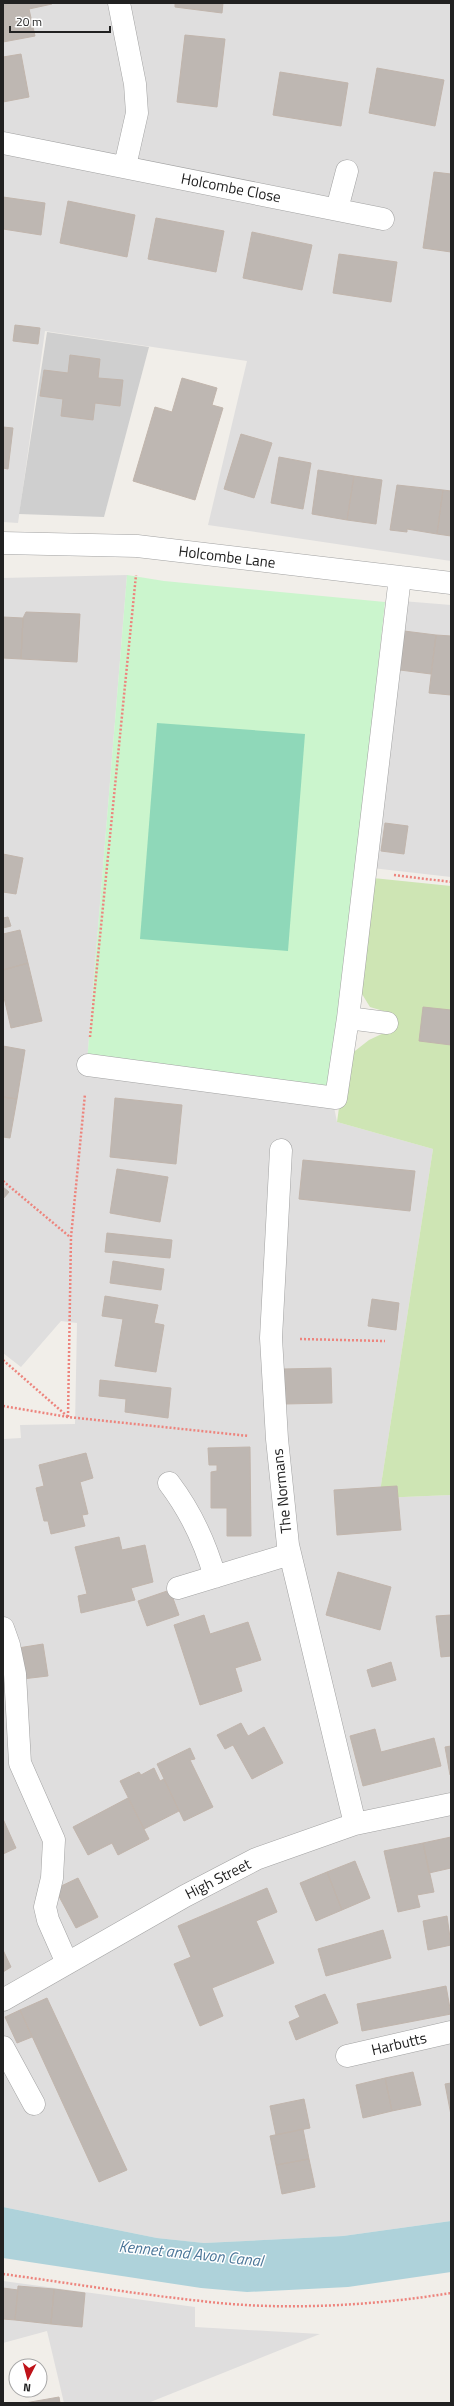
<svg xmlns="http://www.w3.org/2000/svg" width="454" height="2406" viewBox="0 0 454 2406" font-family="'Titillium Web',sans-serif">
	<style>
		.residential { fill: #dfdede }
		.religious { fill: #cfcfcf }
		.grass { fill: #cee5b4 }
		.park { fill: #cbf5cd }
		.pitch { fill: #8fd8b9 }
		.water { fill: #aed2da }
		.building { fill: #beb7b2; stroke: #c1b5ac }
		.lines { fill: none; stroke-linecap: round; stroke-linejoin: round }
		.minor-casing { stroke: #a2a2a2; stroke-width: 23 }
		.path { stroke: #ed847d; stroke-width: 2.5; stroke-dasharray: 2 2; stroke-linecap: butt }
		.minor { stroke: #fff; stroke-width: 22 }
		.labels { text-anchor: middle; stroke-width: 3; stroke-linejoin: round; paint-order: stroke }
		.street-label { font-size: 15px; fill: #212121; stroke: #fff }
		.water-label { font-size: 16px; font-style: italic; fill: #4e789a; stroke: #fff }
	</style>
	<rect width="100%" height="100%" fill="#f1eee9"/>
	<path class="residential" d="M3,3H451V561L208,525L247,361L45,331L18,523L3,522Z
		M127,575L87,1062L332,1097L337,1122L433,1149L379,1498L451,1495V2221L343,2236L204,2243L157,2238L3,2207V1439L21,1438L20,1425L75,1424L77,1323L61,1321L21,1367L3,1353V578Z
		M402,601L451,605V877L372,868Z
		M3,2281L195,2307V2327L320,2334L148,2403H64L47,2331L3,2343Z"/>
	<path class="religious" d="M47,332L149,347L104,517L19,514Z"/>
	<path class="grass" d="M373,878L451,886V1495L379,1498L433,1149L337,1122L346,1058L369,1040L388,1031L390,1013L370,1007L357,986Z"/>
	<path class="park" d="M127,575L164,581L385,602L332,1097L87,1062Z"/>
	<path class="pitch" d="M157,723L305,734L288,951L140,939Z"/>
	<path class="water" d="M3,2207L157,2238L204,2243L343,2236L451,2221V2272L348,2287L247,2292L201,2288L3,2258Z"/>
	<path class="building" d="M3,3H52V4L29,9L35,36L3,42Z
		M175,3H223L222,13L175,7Z
		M185,35L225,39L217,107L177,102Z
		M21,54L29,97L3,102V57Z
		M377,68L444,80L435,126L369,113Z
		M280,72L348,83L341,126L273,115Z
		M434,172L451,174V252L423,248Z
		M3,197L45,203L41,235L3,229Z
		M68,201L135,215L127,257L60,243Z
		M156,218L224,231L216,272L148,259Z
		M252,232L312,245L302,290L243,278Z
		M339,254L397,262L391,302L333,293Z
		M15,325L40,328L38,344L13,341Z
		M70,355L100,359L98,378L123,380L120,406L95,403L93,420L61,416L63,399L40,396L44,370L68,373Z
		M182,378L217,388L212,405L223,408L195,500L133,481L155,407L172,412Z
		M3,427L13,428L8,469L3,468Z
		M241,434L272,443L254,498L224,489Z
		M279,457L311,463L303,509L271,503Z
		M318,470L354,476L347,520L312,514Z
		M354,476L382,480L376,524L347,520Z
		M397,485L443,490L437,534L407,529V532L390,530Z
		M443,490L451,491V536L437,534Z
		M26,612L80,614L77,662L21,659L23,618Z
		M3,617L23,618L21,659L3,658Z
		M404,631L436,635L431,674L400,670Z
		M436,635L451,636V695L429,693Z
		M385,823L408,826L404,854L381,851Z
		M3,854L23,858L16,894L3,892Z
		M8,917L11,926L3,928V918Z
		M20,930L28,963L3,970V934Z
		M28,963L42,1021L11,1028L3,993V970Z
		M423,1007L451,1010V1045L419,1041Z
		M3,1046L25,1050L17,1099L3,1097Z
		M3,1097L17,1099L10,1138L3,1137Z
		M115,1098L182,1105L176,1164L110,1157Z
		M303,1160L415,1171L410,1211L299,1199Z
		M117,1169L168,1177L160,1222L110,1213Z
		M3,1187L9,1192L3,1199Z
		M107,1233L172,1240L170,1258L105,1252Z
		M113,1261L164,1269L161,1290L110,1283Z
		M105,1296L158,1305L154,1323L164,1325L156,1372L115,1366L123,1319L102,1316Z
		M372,1299L399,1303L396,1330L368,1326Z
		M331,1368L332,1403L284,1404L283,1369Z
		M100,1380L171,1388L168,1418L125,1412L126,1399L99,1396Z
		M250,1447L251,1536H227V1508H211V1472L217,1471V1465H209L208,1448Z
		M86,1453L93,1478L80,1482L88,1514L82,1515L85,1526L51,1534L48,1521H44L36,1488L44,1486L39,1465Z
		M397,1486L401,1530L337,1535L334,1490Z
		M119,1537L122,1550L145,1545L153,1582L131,1588L135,1600L81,1613L78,1596L87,1594L75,1547Z
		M338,1572L391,1587L380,1630L326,1615Z
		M170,1590L179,1615L147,1626L138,1601Z
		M204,1615L210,1634L248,1622L261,1660L235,1668L242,1691L200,1705L174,1625Z
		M451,1615V1656L441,1657L436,1616Z
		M43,1644L48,1676L22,1679L18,1648Z
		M391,1662L396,1680L372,1687L367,1670Z
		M241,1723L248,1736L264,1727L283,1763L252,1779L233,1745L225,1749L217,1735Z
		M375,1729L381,1752L434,1738L441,1766L363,1786L350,1736Z
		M451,1746V1775H450L445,1747Z
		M190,1748L195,1759L190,1760L213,1807L184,1821L157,1764Z
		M154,1768L160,1781L164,1779L179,1811L144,1829L120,1781L139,1772L141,1775Z
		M128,1798L149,1839L118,1855L112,1843L88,1855L73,1827Z
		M3,1819L16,1848L3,1854Z
		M451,1837V1868L429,1873L423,1843Z
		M423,1843L434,1892L417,1895L420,1907L398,1912L384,1851Z
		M355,1861L370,1898L342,1910L327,1872Z
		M327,1872L342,1910L316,1921L300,1883Z
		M78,1878L98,1917L76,1928L55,1889Z
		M267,1888L277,1912L256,1921L274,1963L212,1988L223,2016L200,2026L174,1964L191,1957L178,1926Z
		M447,1916L451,1945L428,1950L423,1921Z
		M383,1930L391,1958L326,1976L318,1949Z
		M3,1950L11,1967L3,1972Z
		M446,1986L451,2014L362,2031L357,2004Z
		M325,1994L338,2023L296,2040L289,2022L300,2017L295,2006Z
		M47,1998L127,2170L99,2182L20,2010Z
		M20,2010L32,2037L17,2043L5,2017Z
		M413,2072L421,2105L392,2111L385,2078Z
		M385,2078L392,2111L363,2118L356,2085Z
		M451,2083V2115L445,2084Z
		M304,2099L310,2128L276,2135L270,2106Z
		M303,2129L309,2159L276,2165L270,2136Z
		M309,2159L315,2187L282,2194L276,2165Z
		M18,2286L54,2289L51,2324L15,2320Z
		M3,2288L18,2290L15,2320L3,2319Z
		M54,2289L85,2293L82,2327L51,2324Z
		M59,2397L60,2403H25Z"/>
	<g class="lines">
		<g class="minor-casing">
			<path id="minor" d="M119,3L135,84L137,113L125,166
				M3,143L383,219
				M337,209L347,171
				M3,543L137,546L451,583
				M387,1023L348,1018L400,577
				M88,1065L336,1098L348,1018
				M281,1150L271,1338L277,1439L288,1545L355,1824
				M169,1483C191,1512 205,1542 215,1577
				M178,1588L290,1554
				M3,1628L9,1645L15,1674L20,1763L54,1840L52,1878L45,1907L48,1920L67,1963
				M3,2000L185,1896L256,1859L355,1824L451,1804
				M3,2047L34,2104
				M347,2056L451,2032"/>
		</g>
		<path class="path" d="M394,875L451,882
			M90,1037L136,575
			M3,1181L70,1237
			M300,1339L385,1341
			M3,1360L67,1416
			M3,1406L68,1417L249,1436
			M68,1417L71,1237L85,1094
			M3,2274C69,2283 135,2294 201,2301C282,2311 370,2306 451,2293"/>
		<use href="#minor" class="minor"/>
	</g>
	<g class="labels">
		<g class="street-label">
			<text transform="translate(231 188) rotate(11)" y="5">Holcombe Close</text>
			<text transform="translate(227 557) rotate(7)" y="5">Holcombe Lane</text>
			<text transform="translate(282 1491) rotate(-96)" y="5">The Normans</text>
			<text transform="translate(218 1879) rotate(-27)" y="5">High Street</text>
			<text transform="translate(399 2044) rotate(-13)" y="5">Harbutts</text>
		</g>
		<g class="water-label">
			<text transform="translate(191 2253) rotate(6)" y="6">Kennet and Avon Canal</text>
		</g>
	</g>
	<rect width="454" height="2406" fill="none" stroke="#212121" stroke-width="8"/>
	<g transform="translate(28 2378) rotate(186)"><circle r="19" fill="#ffffff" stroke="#a6a6a6"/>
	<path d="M0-3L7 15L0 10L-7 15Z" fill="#bf131a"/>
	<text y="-6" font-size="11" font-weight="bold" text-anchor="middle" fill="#212121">N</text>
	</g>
	<path d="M10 26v6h100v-6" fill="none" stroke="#212121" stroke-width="2"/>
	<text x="16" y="26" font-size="12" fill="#212121" stroke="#ffffff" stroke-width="3" paint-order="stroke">20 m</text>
</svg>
